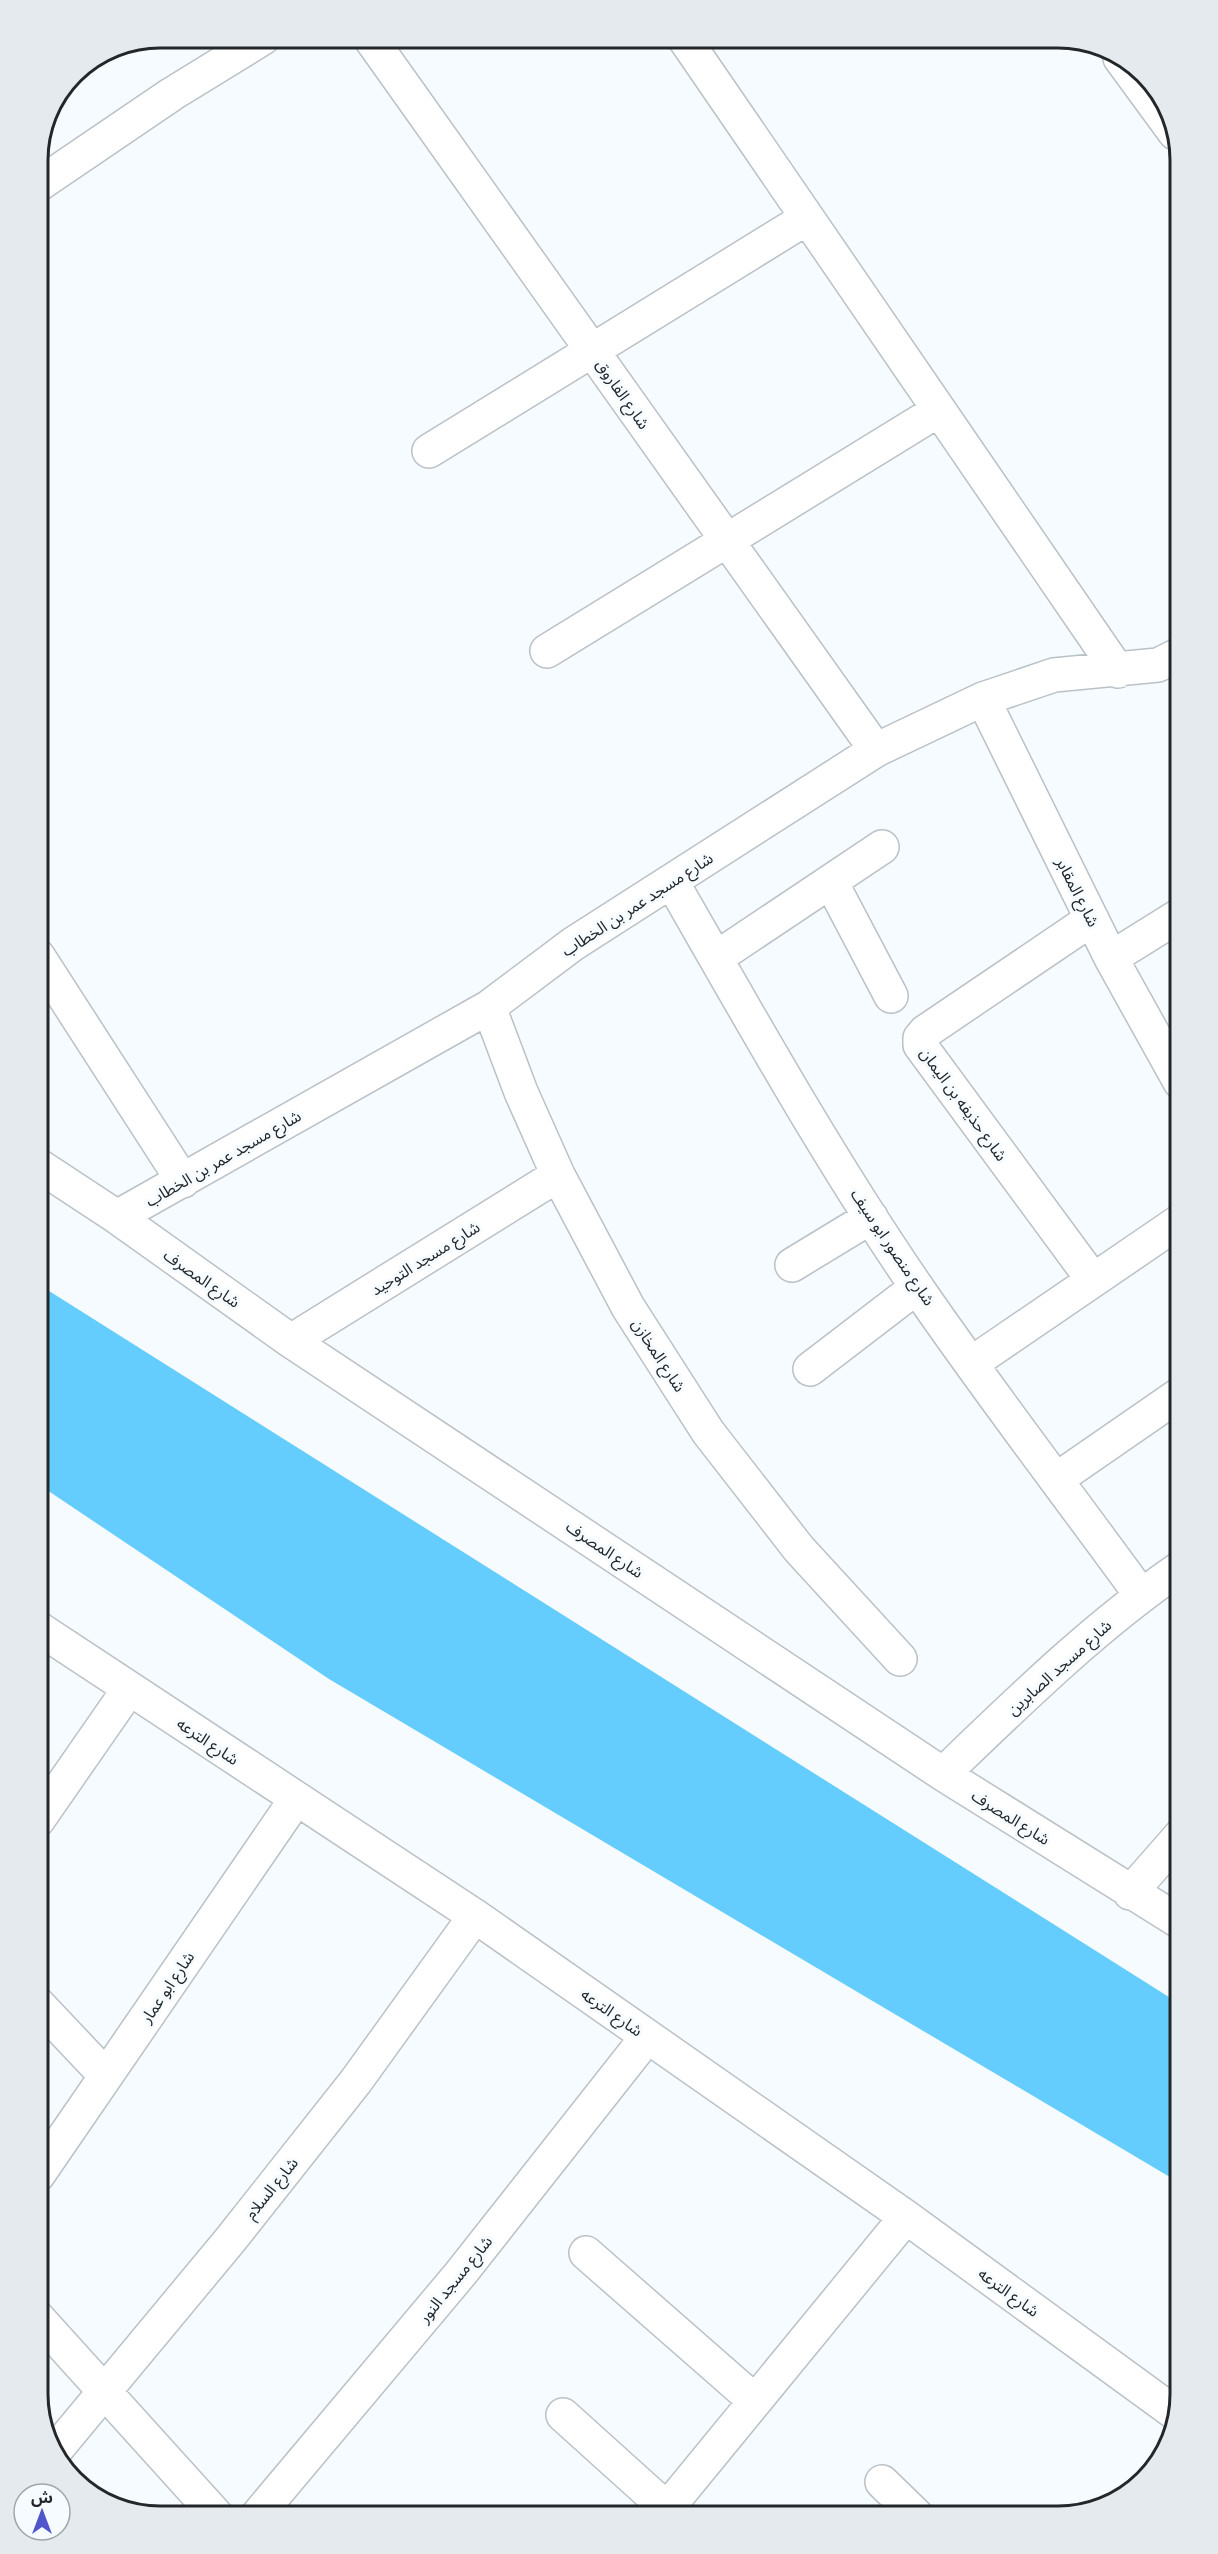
<svg xmlns="http://www.w3.org/2000/svg" width="1218" height="2554" viewBox="0 0 1218 2554" font-family="'Roboto Condensed','Noto Sans Arabic',sans-serif">
	<style>
		.water { fill: #64cdfd }
		.lines { fill: none; stroke-linecap: round; stroke-linejoin: round }
		.minor-casing { stroke: #bac1c7; stroke-width: 36 }
		.minor { stroke: #fff; stroke-width: 33 }
		.labels { text-anchor: middle; stroke-width: 6; stroke-linejoin: round; paint-order: stroke }
		.street-label { font-size: 16px; fill: #242729; stroke: #f5fbff }
		.rim { fill: none; stroke: #242729; stroke-width: 3 }
	</style>
	<rect width="100%" height="100%" fill="#f5fbff"/>
	<path class="water" d="M38,1284L1180,2004V2183L329,1679L38,1484Z"/>
	<g class="lines">
		<g class="minor-casing">
			<path id="minor" d="M370,38L876,750
				M684,38L1118,671
				M1120,58L1175,133
				M38,185L172,94L263,38
				M429,451L807,218
				M547,651L939,410
				M983,699L1111,958L1180,1082
				M672,882C750,1018 827,1156 916,1286C988,1391 1066,1492 1141,1595
				M831,882L891,996
				M1092,919L925,1032L920,1038V1045L1093,1280
				M38,956L183,1181
				M716,958L882,847
				M1111,958L1180,915
				M489,1007L521,1092L558,1175L628,1307L708,1432L799,1549L900,1659
				M38,1165L117,1217L291,1341L943,1774L1180,1922
				M117,1217L489,1007L573,944L876,750L983,699L1054,675L1158,665L1180,654
				M792,1265L871,1217
				M291,1341L558,1175
				M972,1363L1180,1221
				M810,1369L917,1287
				M1057,1479L1180,1394
				M38,1628L475,1916L906,2217L1175,2413
				M943,1774C1019,1701 1094,1627 1180,1568
				M38,1820L129,1689
				M1130,1893L1180,1836
				M38,2004L106,2076
				M38,2175L296,1799
				M586,2253L755,2401
				M38,2318L217,2516
				M563,2415L675,2516
				M55,2451L231,2239L356,2081L475,1916
				M882,2482L917,2516
				M257,2516L461,2273L647,2037
				M661,2516L906,2217"/>
		</g>
		<use href="#minor" class="minor"/>
	</g>
	<g class="labels">
		<g class="street-label">
			<text transform="translate(623 394) rotate(55)" y="6">شارع الفاروق</text>
			<text transform="translate(1078 892) rotate(63)" y="6">شارع المقابر</text>
			<text transform="translate(637 904) rotate(-33)" y="6">شارع مسجد عمر بن الخطاب</text>
			<text transform="translate(964 1104) rotate(54)" y="6">شارع حذيفه بن اليمان</text>
			<text transform="translate(223 1158) rotate(-30)" y="6">شارع مسجد عمر بن الخطاب</text>
			<text transform="translate(893 1247) rotate(56)" y="6">شارع منصور ابو سيف</text>
			<text transform="translate(425 1258) rotate(-32)" y="6">شارع مسجد التوحيد</text>
			<text transform="translate(202 1278) rotate(35)" y="6">شارع المصرف</text>
			<text transform="translate(659 1355) rotate(57)" y="6">شارع المخازن</text>
			<text transform="translate(605 1549) rotate(34)" y="6">شارع المصرف</text>
			<text transform="translate(1059 1667) rotate(-42)" y="6">شارع مسجد الصابرين</text>
			<text transform="translate(208 1741) rotate(34)" y="6">شارع الترعه</text>
			<text transform="translate(1011 1817) rotate(32)" y="6">شارع المصرف</text>
			<text transform="translate(167 1987) rotate(-56)" y="6">شارع ابو عمار</text>
			<text transform="translate(612 2012) rotate(35)" y="6">شارع الترعه</text>
			<text transform="translate(271 2188) rotate(-51)" y="6">شارع السلام</text>
			<text transform="translate(455 2279) rotate(-51)" y="6">شارع مسجد النور</text>
			<text transform="translate(1009 2292) rotate(36)" y="6">شارع الترعه</text>
		</g>
	</g>
	<path d="M0 0H1218V2554H0ZM160 48H1058A112 112 0 0 1 1170 160V2394A112 112 0 0 1 1058 2506H160A112 112 0 0 1 48 2394V160A112 112 0 0 1 160 48Z" fill="#e4eaee" fill-rule="evenodd"/>
	<path class="rim" d="M160 48H1058A112 112 0 0 1 1170 160V2394A112 112 0 0 1 1058 2506H160A112 112 0 0 1 48 2394V160A112 112 0 0 1 160 48Z"/>
	<g transform="translate(42 2512)"><circle r="28" fill="#f5fbff" stroke="#a1a6a9" stroke-width="1.5"/>
	<path d="M0-4.5L10 22L0 15L-10 22Z" fill="#5155cb"/>
	<text y="-9" font-size="16" font-weight="bold" text-anchor="middle" fill="#242729">ش</text>
	</g>
</svg>
